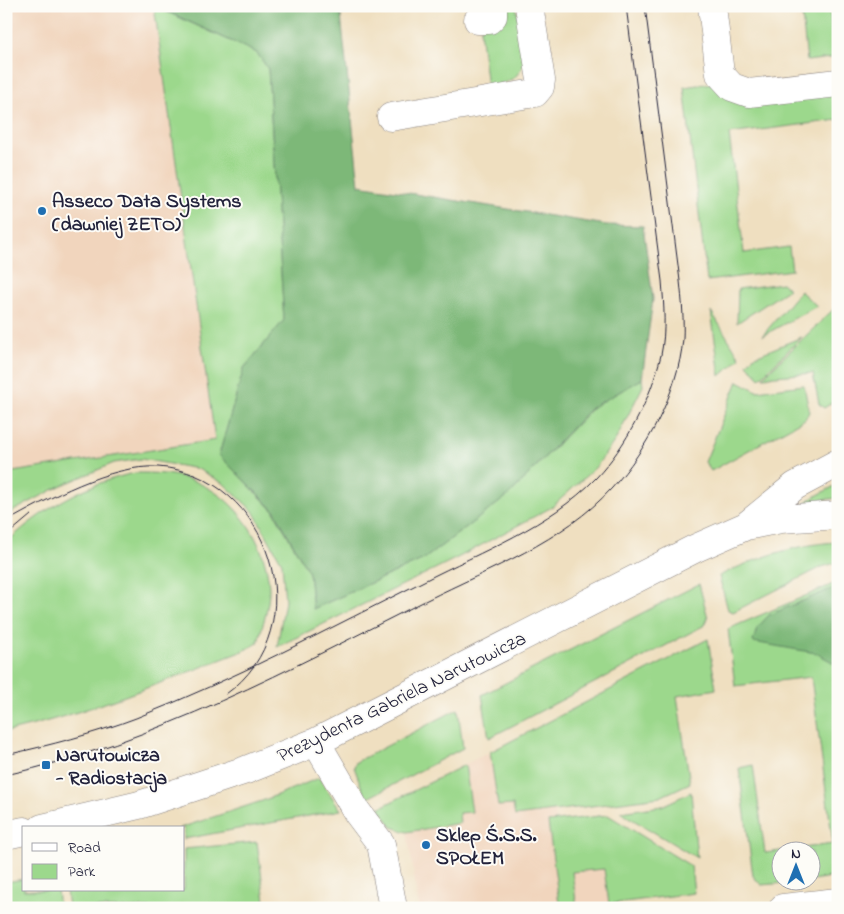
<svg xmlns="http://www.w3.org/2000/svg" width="844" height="914" viewBox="0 0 844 914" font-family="'Indie Flower',sans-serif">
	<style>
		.built { fill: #f1d5bd }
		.green { fill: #9cd88c; stroke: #5f7d64 }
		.forest { fill: #7db878; stroke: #506d5a }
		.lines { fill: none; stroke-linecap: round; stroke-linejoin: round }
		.minor-casing { stroke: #88807e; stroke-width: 29 }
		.minor { stroke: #fff; stroke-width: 28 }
		.tram { stroke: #22223b; stroke-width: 1 }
		.poi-dot { fill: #1f6fb2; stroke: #fdfcf7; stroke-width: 2 }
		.labels { text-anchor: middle; stroke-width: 4; stroke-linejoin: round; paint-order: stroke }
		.poi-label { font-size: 20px; font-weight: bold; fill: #22223b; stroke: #fdfcf7; text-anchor: start }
		.street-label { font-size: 20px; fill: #22223b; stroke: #fdfcf7 }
	</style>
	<rect width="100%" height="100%" fill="#fdfcf7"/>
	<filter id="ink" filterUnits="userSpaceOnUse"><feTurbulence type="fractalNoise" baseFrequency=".02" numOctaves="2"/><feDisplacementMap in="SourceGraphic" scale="10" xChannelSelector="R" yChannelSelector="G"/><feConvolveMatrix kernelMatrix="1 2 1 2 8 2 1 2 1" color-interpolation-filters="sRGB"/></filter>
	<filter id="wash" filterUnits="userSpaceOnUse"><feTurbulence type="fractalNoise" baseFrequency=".0096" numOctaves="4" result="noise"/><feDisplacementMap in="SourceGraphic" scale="20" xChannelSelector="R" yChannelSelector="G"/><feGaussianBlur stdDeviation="1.12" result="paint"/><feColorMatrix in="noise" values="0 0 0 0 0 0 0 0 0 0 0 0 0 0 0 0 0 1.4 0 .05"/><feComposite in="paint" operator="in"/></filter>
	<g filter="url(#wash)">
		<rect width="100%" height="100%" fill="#efdfc0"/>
		<path class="built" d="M6,6H154L215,440L6,473Z
			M537,728L548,763L562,867L612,859L618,908H419L407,832L392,827L379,808Z"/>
		<path class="green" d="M154,6L257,53L268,69L284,320L244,368L219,455L273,510L309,573L313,609L424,559L509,495L594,406L642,379L643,386L616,439L596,467L552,507L461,556L277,647L285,601L282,563L253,511L224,484L198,469L141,459L114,463L60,486L6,515V473L215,440Z
			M502,6H516C523,47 540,79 487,87L480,30Z
			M801,6H829L834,44H838V57L807,61Z
			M712,83L838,95V120L729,134L744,253L789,247L792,270L707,281L684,87Z
			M782,283L789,289L737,323L738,289Z
			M800,291L817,306L762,336Z
			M838,305V399L824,408L819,404L813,373L763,377Z
			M711,311L740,358L720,376Z
			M802,337L760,378L747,364L753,357Z
			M738,381L757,391L804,385L809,412L805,419L711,471L705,462Z
			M135,473C153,473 171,473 188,479C234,494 266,539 269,587C270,605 262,626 258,643L243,651C165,681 88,713 6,732V543C42,509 86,483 135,473Z
			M838,484V498L805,502Z
			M838,542V562L822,567L733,612L728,610L719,576C755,558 797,544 838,542Z
			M838,582V876L812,880V852H782V882H798L761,885L753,876L739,768L753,765L765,853L833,844L811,677L735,686L728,629Z
			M699,584L708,618L705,625L489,738L482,695Z
			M708,639L716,689L677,696L690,783L660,797L515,816L513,805L498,806L490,752Z
			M458,709L463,748L366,799L354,767L356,762Z
			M465,765L472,812L459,813L460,823L407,832L392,827L379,808Z
			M319,778L341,810L184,839V828H180L262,801Z
			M691,792L697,858L620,812L662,806Z
			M608,815L691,866L694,893L609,904L604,869L572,872L577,908H562L559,903L548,822Z
			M257,842L266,908H68L66,890H184V849Z
			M24,879V890H57L59,908H6V882Z"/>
		<path class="forest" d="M155,6H340L359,185L607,225L643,226L653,299L642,379L591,408L509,495L424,559L313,609L309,573L274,510L219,455L244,368L284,320L268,69L257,53Z
			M838,586V662L834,663L816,653L753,642L757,628L769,615Z"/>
	</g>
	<g filter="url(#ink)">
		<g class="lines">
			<g class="minor-casing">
				<path id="minor" d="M712,6L720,74L732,87L749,93L838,83
					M478,20H489L493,16V6
					M391,117L535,93L540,87L541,80L529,6
					M747,525L795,486L838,463
					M316,742L357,812L381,844L393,908
					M42,828L139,805L179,792L246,770L316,742L696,548L746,526L781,519L838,515
					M6,835L24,831
					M783,908L838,902"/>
			</g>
			<use href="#minor" class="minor"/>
			<path class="tram" d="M6,522C47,499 111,464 158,467C270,474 319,628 226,694
				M6,536L31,515
				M6,755C50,745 94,734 136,718C235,679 330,628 424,581C482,551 550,526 596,478C626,446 651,399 661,355C666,331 664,306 662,281L626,6
				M6,775C156,742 291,668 427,600C489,569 564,541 612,488C647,449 678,393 683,339C684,320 682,300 680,281L645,6"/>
		</g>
	</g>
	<g class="poi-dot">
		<circle cx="42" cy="211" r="5"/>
		<rect x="41" y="760" width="10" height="10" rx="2.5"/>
		<circle cx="426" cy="845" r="5"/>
	</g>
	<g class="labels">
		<g class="poi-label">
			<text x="52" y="207">Asseco Data Systems<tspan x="52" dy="23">(dawniej ZETO)</tspan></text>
			<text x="56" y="761">Narutowicza<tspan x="56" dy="23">- Radiostacja</tspan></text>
			<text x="436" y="841">Sklep Ś.S.S.<tspan x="436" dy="23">SPOŁEM</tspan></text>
		</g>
		<g class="street-label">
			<text transform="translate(401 696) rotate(-26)" y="7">Prezydenta Gabriela Narutowicza</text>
		</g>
	</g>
	<rect width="844" height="914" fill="none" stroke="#fdfcf7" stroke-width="25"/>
	<rect x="22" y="826" width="162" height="65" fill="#fdfcf7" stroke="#a5a5ac"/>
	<rect x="32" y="843" width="25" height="8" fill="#ffffff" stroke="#a5a5ac"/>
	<text x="68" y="852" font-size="15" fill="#22223b">Road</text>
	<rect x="32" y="864" width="25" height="15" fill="#9cd88c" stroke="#a5a5ac"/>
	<text x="68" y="876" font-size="15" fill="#22223b">Park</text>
	<g transform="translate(796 866)"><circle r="24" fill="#fdfcf7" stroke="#a5a5ac"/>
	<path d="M0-4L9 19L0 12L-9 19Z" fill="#1f6fb2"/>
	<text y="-8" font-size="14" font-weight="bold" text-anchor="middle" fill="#22223b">N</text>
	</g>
</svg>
